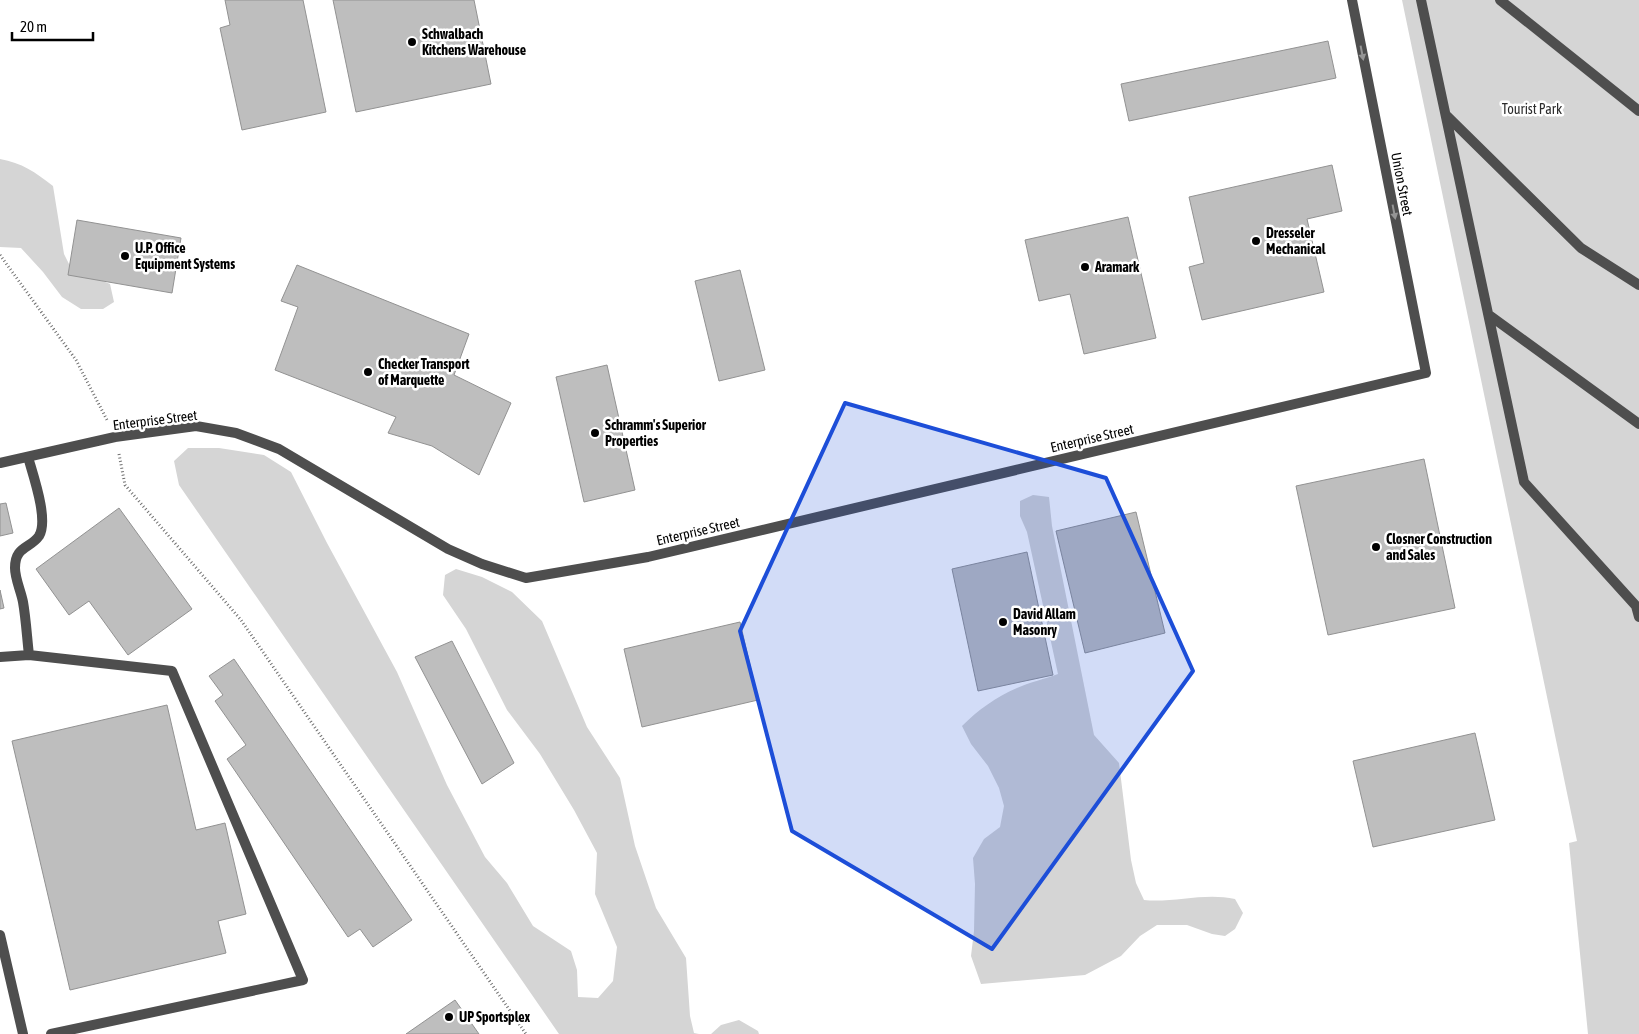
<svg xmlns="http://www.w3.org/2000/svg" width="1639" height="1034" viewBox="0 0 1639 1034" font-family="'Asap Condensed',sans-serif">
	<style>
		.green { fill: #d5d5d5 }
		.building { fill: #bebebe; stroke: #929292 }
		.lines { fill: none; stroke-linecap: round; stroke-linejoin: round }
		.path { stroke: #707070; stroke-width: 3; stroke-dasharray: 1 2.5; stroke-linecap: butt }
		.service { stroke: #4e4e4e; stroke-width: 10 }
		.minor { stroke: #4e4e4e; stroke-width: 10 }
		.oneway { fill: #959595 }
		.marked { fill: #1d4ed8; fill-opacity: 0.2; stroke: #1d4ed8; stroke-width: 4; stroke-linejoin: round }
		.poi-dot { fill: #000; stroke: #fff; stroke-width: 2 }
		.labels { text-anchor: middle; stroke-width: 5; stroke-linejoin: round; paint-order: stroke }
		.poi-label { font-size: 14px; font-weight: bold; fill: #000; stroke: #fff; text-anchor: start }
		.park-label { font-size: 14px; fill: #2c2c2c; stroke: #fff }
		.street-label { font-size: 14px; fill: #000; stroke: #fff }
	</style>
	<rect width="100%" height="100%" fill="#fff"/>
	<path class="green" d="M1402,0H1639V1034H1588L1569,843L1577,841Z
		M0,159C22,163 35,172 53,186L64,254L72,270L93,277L110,284L114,302L103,309H81L62,297L43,272L21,248L0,247Z
		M188,448H219L264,455L291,472L327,543L397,672L447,785L485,857L507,883L533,926L571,951L577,970L578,997L598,998L613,981L617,947L595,894L597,853L574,810L540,754L507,710L466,629L443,595L445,575L456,569L482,577L512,592L542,621L587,727L620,778L635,846L656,908L686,958L690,1016L694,1033L699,1034H559L179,485L174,461Z
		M1033,495L1049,497L1052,526L1094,735L1119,763L1131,860L1136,883L1144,900C1174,903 1205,892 1235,899L1243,913L1235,929L1225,936L1212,934L1187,925H1157L1140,936L1121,956L1085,975L981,984L971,956L974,931L975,884L973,858L984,839L1000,827L1004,806L999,788L988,766L971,744L962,726C978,710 996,697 1017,688C1030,682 1045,679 1058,674L1027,532L1020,516V501Z
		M739,1020L758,1031L759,1034H711L721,1025Z"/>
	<path class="building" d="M225,0H303L326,112L242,130L220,28L230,25Z
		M333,0H474L491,84L356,112Z
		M1328,41L1336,78L1129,121L1121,84Z
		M1332,165L1342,211L1307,219L1324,292L1202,320L1189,267L1204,263L1189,197Z
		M1128,217L1156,338L1084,354L1070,294L1039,301L1025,240Z
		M77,220L181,238L172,293L68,275Z
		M297,265L469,334L454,375L511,403L479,475L432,446L388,433L396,417L275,370L298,307L281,301Z
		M740,270L765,370L719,381L695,281Z
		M607,365L635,490L584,502L556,377Z
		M1424,459L1455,608L1328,635L1296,486Z
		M6,503L13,533L0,536V504Z
		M119,508L192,609L128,655L89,601L69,615L36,569Z
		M1136,512L1165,633L1085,653L1056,531Z
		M1027,552L1053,675L978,691L952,569Z
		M0,590L4,608L0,609Z
		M740,622L758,700L642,727L624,649Z
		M452,641L514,763L482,784L415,657Z
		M234,659L412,920L373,947L360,929L348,937L227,759L246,745L215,701L223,695L209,676Z
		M167,705L196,830L225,823L246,914L218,921L226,953L70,990L12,741Z
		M1475,733L1495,820L1373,847L1353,761Z
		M455,1000L479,1034H406Z"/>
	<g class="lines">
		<path class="path" d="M0,255L76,360L107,420
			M119,454L125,485L241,620L526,1034"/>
		<path class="service" d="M1421,0L1524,482L1636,606L1639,617
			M1500,0L1639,111
			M1446,115L1581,248L1639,285
			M1489,315L1639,424
			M28,457C33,475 49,520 39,536C30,549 15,546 15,568C15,579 21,591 23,602C26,619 27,638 29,655
			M0,657L29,655L172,671L303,980L51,1034
			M0,935L23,1034"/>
		<path class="minor" d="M0,463L115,437L196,426L236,433L279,449L448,549L482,564L526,578L648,557L1426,373L1352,0"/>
	</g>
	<defs><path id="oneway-solid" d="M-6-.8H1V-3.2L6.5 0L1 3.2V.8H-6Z" transform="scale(1.25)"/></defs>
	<g class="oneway">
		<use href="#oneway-solid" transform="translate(1362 53) rotate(79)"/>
		<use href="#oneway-solid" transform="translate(1394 212) rotate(79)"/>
	</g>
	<path class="marked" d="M845,403L1106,478L1193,671L992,949L792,831L740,631Z"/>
	<g class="poi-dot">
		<circle cx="412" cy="42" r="5"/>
		<circle cx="1256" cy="241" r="5"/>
		<circle cx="125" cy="256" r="5"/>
		<circle cx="1085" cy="267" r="5"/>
		<circle cx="368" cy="372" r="5"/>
		<circle cx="595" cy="433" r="5"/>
		<circle cx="1376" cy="547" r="5"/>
		<circle cx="1003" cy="622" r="5"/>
		<circle cx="449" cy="1017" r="5"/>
	</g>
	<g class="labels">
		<g class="poi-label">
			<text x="422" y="39">Schwalbach<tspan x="422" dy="16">Kitchens Warehouse</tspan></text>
			<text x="1266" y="238">Dresseler<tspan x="1266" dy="16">Mechanical</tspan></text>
			<text x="135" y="253">U.P. Office<tspan x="135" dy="16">Equipment Systems</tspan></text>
			<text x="1095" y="272">Aramark</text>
			<text x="378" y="369">Checker Transport<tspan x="378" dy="16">of Marquette</tspan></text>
			<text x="605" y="430">Schramm's Superior<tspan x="605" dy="16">Properties</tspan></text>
			<text x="1386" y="544">Closner Construction<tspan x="1386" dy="16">and Sales</tspan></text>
			<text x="1013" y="619">David Allam<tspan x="1013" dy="16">Masonry</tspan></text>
			<text x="459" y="1022">UP Sportsplex</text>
		</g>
		<g class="park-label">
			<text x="1532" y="114">Tourist Park</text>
		</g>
		<g class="street-label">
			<text transform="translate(1402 184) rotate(79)" y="5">Union Street</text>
			<text transform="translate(155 420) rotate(-7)" y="5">Enterprise Street</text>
			<text transform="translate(1092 438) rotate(-13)" y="5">Enterprise Street</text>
			<text transform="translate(698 531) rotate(-13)" y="5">Enterprise Street</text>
		</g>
	</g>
	<path d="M12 32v8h81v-8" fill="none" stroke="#000000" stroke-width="2.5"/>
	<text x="20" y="32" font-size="15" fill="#000000" stroke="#ffffff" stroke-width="4" paint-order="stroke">20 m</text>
</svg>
